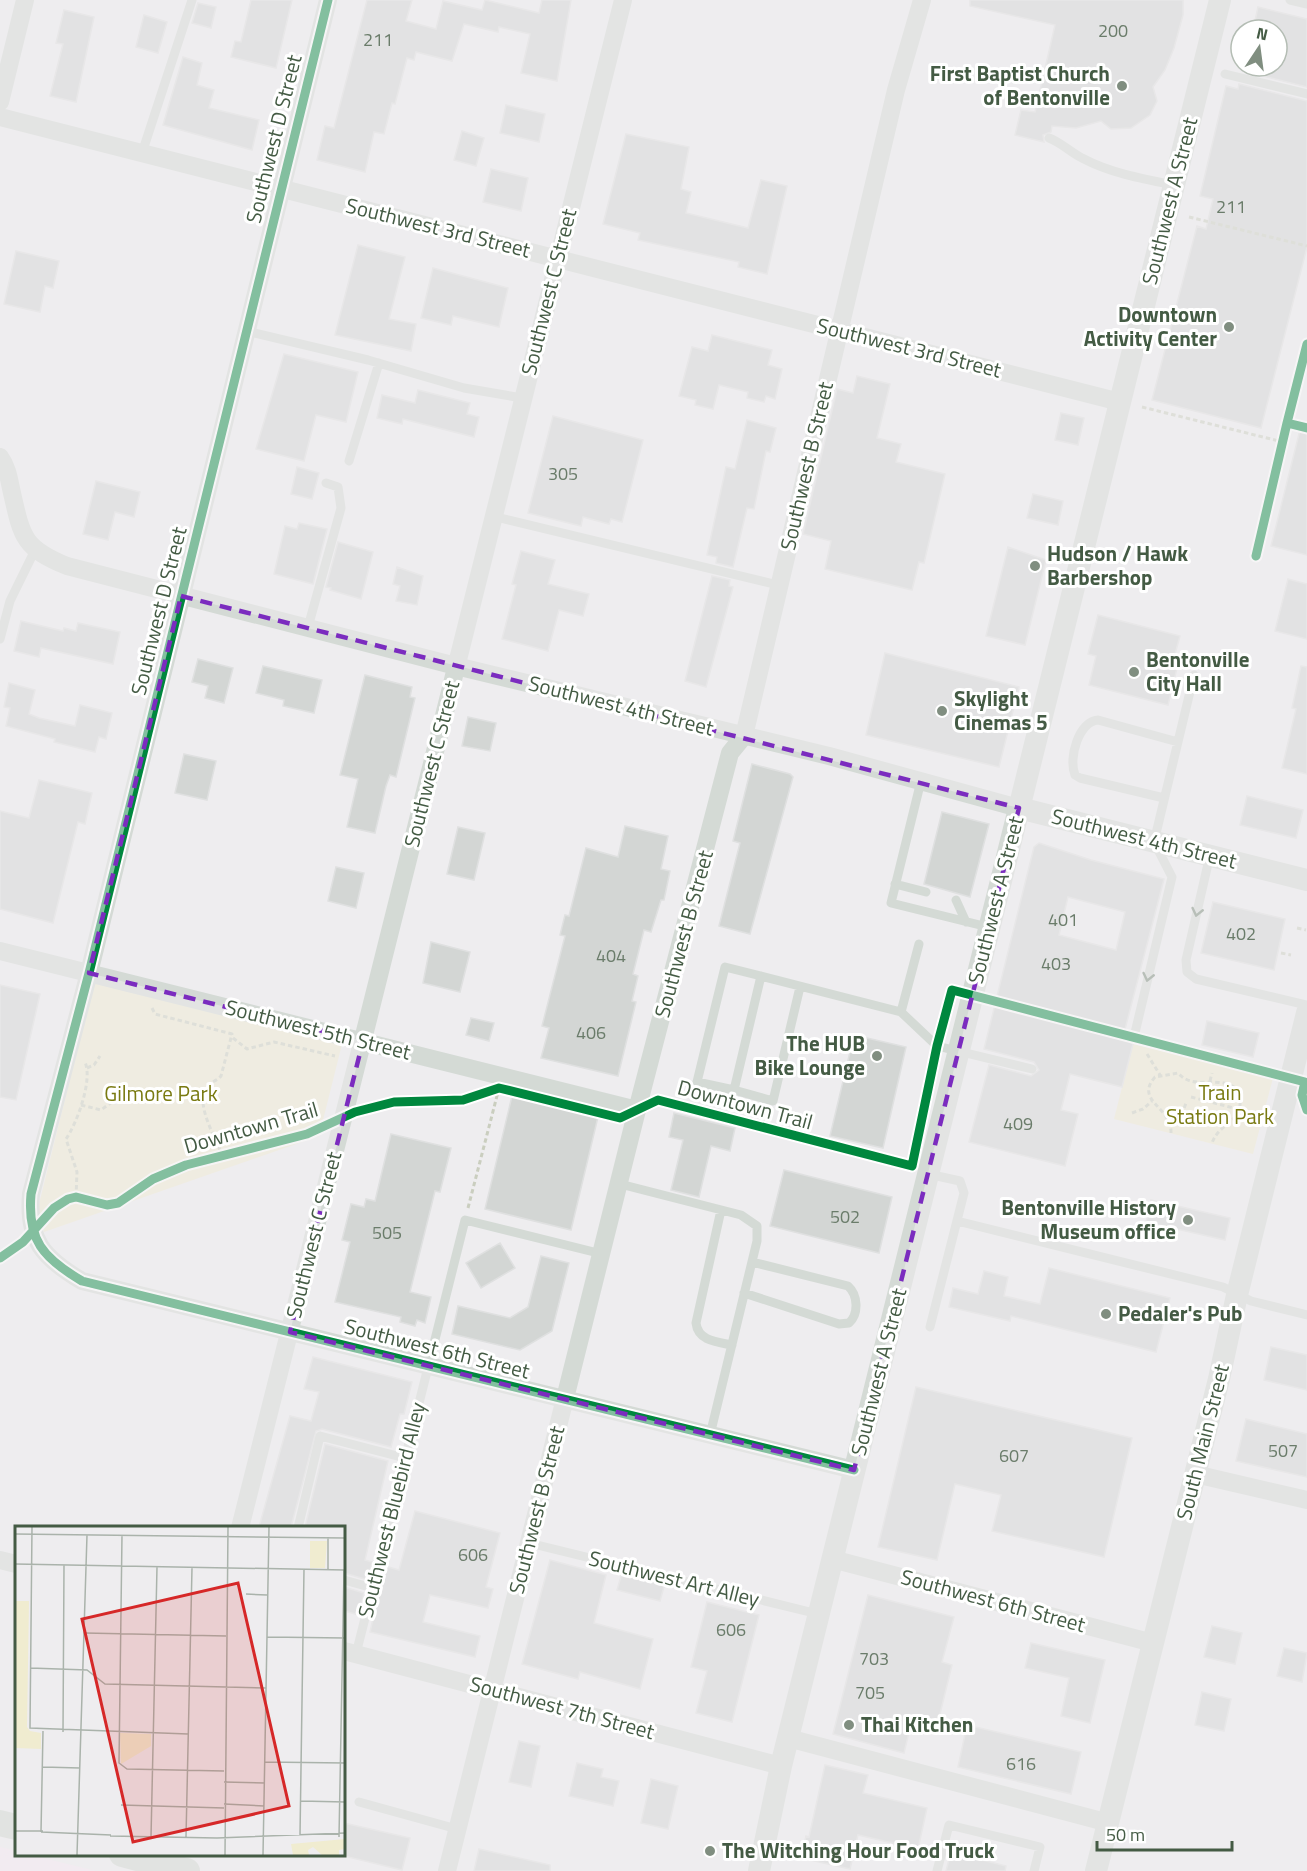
<svg xmlns="http://www.w3.org/2000/svg" width="1307" height="1871" viewBox="0 0 1307 1871" font-family="'Titillium Web',sans-serif">
	<style>
		.commercial { fill: #f6e8f3 }
		.green { fill: #f0ecd0 }
		.building { fill: #d3d6d4; stroke: #dfe0e0; stroke-width: 1.5; fill-rule: evenodd }
		.lines { fill: none; stroke-linecap: round; stroke-linejoin: round }
		.path { stroke: #cacebf; stroke-width: 3; stroke-dasharray: 4.5 3; stroke-linecap: butt }
		.service { stroke: #d4dad5; stroke-width: 9 }
		.minor { stroke: #d4dad5; stroke-width: 18 }
		.tertiary { stroke: #d4dad5; stroke-width: 22 }
		.secondary { stroke: #d1d8d1; stroke-width: 26 }
		.cycleway-casing { stroke: #fff; stroke-width: 13 }
		.cycleway { stroke: #00873e; stroke-width: 9 }
		.oneway { stroke: #768777 }
		.marked { fill: none; stroke: #7b2cbf; stroke-width: 4.5; stroke-dasharray: 12 8; stroke-linejoin: round }
		.poi-dot { fill: #808e80; stroke: #fff; stroke-width: 2 }
		.labels { text-anchor: middle; stroke-width: 6; stroke-linejoin: round; paint-order: stroke }
		.number-label { font-size: 18px; fill: #6a7c6a }
		.poi-label { font-size: 21px; font-weight: bold; fill: #445b44; stroke: #fff; text-anchor: start }
		.street-label { font-size: 21px; fill: #445b44; stroke: #fff }
		.park-label { font-size: 21px; fill: #797a11; stroke: #fff }
		.inset-road { fill: none; stroke: #aab3ab; stroke-width: 1.5 }
		.view { fill: #d62828; fill-opacity: 0.15; stroke: #d62828; stroke-width: 3 }
		.inset-edge { fill: none; stroke: #445b44; stroke-width: 3 }
	</style>
	<rect width="100%" height="100%" fill="#eeedef"/>
	<path class="commercial" d="M0,1847L16,1851V1854L31,1855L96,1871H0Z"/>
	<path class="green" d="M94,983L342,1044L319,1136L44,1232L37,1212Z
		M1133,1044L1273,1078L1253,1154L1114,1119Z"/>
	<path class="building" d="M251,0H292L276,68L231,57L235,41L241,42Z
		M367,0H412L406,21L436,29L443,1L482,10L485,0L539,13L542,0H571L557,81L521,73L530,34L499,27L498,32L464,24L452,61L416,52L414,60L407,58L395,104L392,103L384,134L374,132L365,172L317,160L325,126L334,128Z
		M970,0H1183V15L1174,48L1165,70L1153,87L1157,101L1150,115L1131,128L1111,129L1101,121L1076,128L1052,126L1051,132L1043,135L1044,142L1015,135L1021,110L1035,112L1055,25L970,6Z
		M198,3L216,7L211,28L192,23Z
		M1258,7L1307,19V87L1243,71L1244,66H1277V30H1253Z
		M64,10L94,17L76,102L50,96L63,44L56,43Z
		M144,15L167,22L158,53L136,47Z
		M183,57L202,63L197,85L214,90L209,108L259,120L252,150L163,125Z
		M1239,84L1307,101V247L1261,428L1152,400L1197,226L1206,229L1213,199L1200,196L1226,86L1238,89Z
		M506,105L545,114L539,142L500,133Z
		M462,131L484,138L476,166L454,160Z
		M626,134L689,147L681,189L691,192L686,213L748,228L761,180L787,186L767,274L738,267L739,262L638,240L640,233L603,224Z
		M491,169L528,178L521,211L483,202Z
		M358,245L405,257L389,319L416,324L411,351L335,335Z
		M16,251L59,261L53,288L45,286L40,312L4,304Z
		M433,268L508,288L499,327L453,316L451,325L421,318Z
		M712,335L772,350L768,365L782,369L775,399L766,396L764,402L747,398L748,392L719,385L713,409L695,405L696,400L679,396L692,347L708,351Z
		M284,354L358,372L346,422L316,415L304,461L256,449Z
		M857,376L890,384L877,438L901,444L896,462L945,474L924,563L919,562L912,590L825,569L831,541L803,534L837,389L853,393Z
		M418,390L470,403L467,414L479,417L474,437L403,419L402,424L377,418L382,395L415,403Z
		M1061,413L1084,418L1078,445L1055,440Z
		M553,416L643,440L622,522L611,519L609,524L583,517L581,526L528,513Z
		M747,420L776,428L770,452L766,451L754,509L747,508L733,567L716,563L717,557L707,555L726,467L735,469Z
		M1302,422L1307,423V555L1271,546Z
		M297,467L319,473L312,499L291,494Z
		M96,481L140,492L134,517L115,512L108,540L83,534Z
		M1033,494L1063,501L1058,525L1027,518Z
		M299,523L327,529L313,584L274,574L285,526L297,529Z
		M338,542L373,552L361,599L330,590L331,588L326,587Z
		M1008,547L1046,560L1025,645L986,636Z
		M521,551L555,560L548,584L589,594L583,616L559,610L548,651L502,639L516,585L512,584Z
		M397,567L423,576L417,605L396,601L400,586L393,584Z
		M712,576L730,580L729,586L733,587L706,687L685,681Z
		M1288,579L1307,584V639L1275,631Z
		M1098,615L1180,636L1174,658L1179,660L1168,705L1089,685L1096,656L1088,654Z
		M21,621L63,631L64,628L76,631L78,623L120,632L113,664L41,648L39,657L14,651Z
		M885,653L1019,687L999,767L866,735Z
		M198,659L233,668L224,703L205,698L208,686L192,682Z
		M263,666L322,680L314,713L283,706L284,700L256,693Z
		M1301,666L1307,667V774L1282,768L1296,709L1292,708Z
		M365,675L412,687L410,697L415,698L396,777L390,775L386,786L375,833L347,827L358,779L340,775Z
		M9,683L35,690L29,714L39,718L75,726L80,705L112,713L106,739L99,737L95,752L54,742L55,739L6,726L10,708L4,707Z
		M468,717L496,723L490,751L462,746Z
		M184,754L216,761L207,800L175,793Z
		M752,764L790,774L793,777L750,934L719,926L740,843L733,841Z
		M39,780L92,793L85,824L78,822L53,923L0,909V811L29,818Z
		M1247,796L1303,810L1296,838L1240,825Z
		M942,812L989,824L970,897L924,884Z
		M625,826L668,836L661,869L670,871L664,900H661L651,932L644,930L633,974L638,976L632,1001L636,1002L618,1076L541,1058L549,1028L542,1026L565,936L560,935L565,915L569,916L586,848L618,857Z
		M458,827L485,833L474,880L447,874Z
		M1039,843L1091,860L1164,879L1123,1037L1133,1044L1122,1087L1070,1074L1061,1110L1078,1114L1065,1166L969,1142L989,1065L1031,1076L1039,1070L1034,1062L984,1049L1034,847ZM1068,897L1125,912L1116,950L1059,935Z
		M336,867L364,873L356,908L328,901Z
		M1213,902L1285,919L1274,970L1201,953Z
		M431,942L470,952L460,992L423,983Z
		M0,985L40,994L16,1100L0,1097Z
		M471,1018L494,1023L489,1041L466,1035Z
		M1207,1021L1259,1033L1253,1057L1202,1045Z
		M854,1035L906,1047L883,1148L830,1136Z
		M118,1087L125,1092L123,1102L115,1104L108,1098L110,1090Z
		M512,1096L598,1117L571,1230L485,1209Z
		M674,1113L735,1128L730,1151L711,1146L699,1197L671,1190L683,1140L669,1137Z
		M391,1134L451,1148L440,1192L435,1191L410,1292L431,1297L425,1323L417,1320L415,1326L400,1322L401,1317L335,1302L350,1242L342,1240L351,1204L364,1207L366,1199L375,1201Z
		M784,1170L892,1197L879,1253L770,1226Z
		M1151,1200L1230,1218L1225,1240L1146,1222Z
		M500,1243L515,1268L481,1288L466,1263Z
		M541,1256L569,1263L552,1331L520,1350L452,1334L458,1306L510,1318L528,1307Z
		M1049,1268L1170,1298L1156,1352L1011,1316L1010,1321L949,1307L953,1288L978,1294L984,1271L1008,1277L1004,1296L1040,1304Z
		M1271,1347L1307,1355V1390L1264,1380Z
		M313,1357L412,1382L404,1414H400L391,1447L322,1429L316,1431L291,1527H259L290,1416L311,1421L319,1392L304,1389Z
		M916,1387L1132,1438L1104,1557L992,1531L1001,1495L955,1484L937,1560L878,1547Z
		M1246,1419L1307,1434V1477L1236,1461Z
		M325,1444L388,1461L365,1560L372,1562L368,1580L344,1573V1527H305Z
		M415,1511L500,1533L486,1587L493,1589L488,1608L430,1595L423,1622L480,1636L475,1657L370,1632L385,1566L399,1570Z
		M550,1560L606,1575L594,1623L653,1639L640,1689L580,1672L578,1679L522,1664Z
		M622,1573L665,1583L660,1601L617,1590Z
		M344,1587L364,1593L359,1615L344,1611Z
		M868,1595L954,1617L942,1662L952,1665L937,1726L912,1720L904,1753L833,1734Z
		M707,1602L759,1615L732,1722L696,1713L707,1671L691,1667Z
		M1212,1626L1242,1633L1235,1664L1204,1657Z
		M1031,1643L1105,1660L1090,1723L1061,1716L1069,1678L1025,1668Z
		M1284,1648L1307,1653L1302,1682L1277,1676Z
		M1202,1692L1231,1699L1224,1731L1195,1725Z
		M967,1725L1081,1752L1071,1794L958,1767Z
		M519,1741L540,1746L531,1787L509,1782Z
		M577,1763L603,1769L601,1777L619,1781L613,1806L569,1796Z
		M825,1765L868,1775L863,1793L927,1808L918,1849L858,1835L850,1869L801,1858L806,1836L809,1837Z
		M651,1779L678,1786L668,1829L641,1823Z
		M344,1823L410,1838L402,1870L344,1856Z
		M479,1849L550,1865V1871H474Z
		M951,1852L1006,1866L1005,1871H946Z"/>
	<g class="lines">
		<path class="path" d="M1189,217L1307,246
			M1142,407L1283,442
			M1297,928L1306,930
			M1281,953L1291,955
			M152,1008L155,1014L232,1034L221,1076C217,1081 210,1082 206,1087C195,1105 216,1138 222,1155
			M233,1038L247,1049L274,1042L335,1056
			M1147,1054L1160,1075
			M87,1068L94,1065L100,1056
			M1210,1081L1212,1073
			M1191,1097L1261,1115
			M81,1105L101,1110L112,1102
			M1132,1113L1143,1109L1152,1101
			M1171,1124L1180,1120L1186,1103
			M1171,1133C1172,1107 1134,1101 1155,1077L1178,1073C1195,1092 1219,1073 1238,1090C1248,1123 1220,1120 1212,1143
			M76,1197L77,1172L66,1139C77,1123 93,1080 85,1062
			M468,1208L498,1092"/>
		<path class="service" d="M1290,0L1307,4
			M1225,74L1307,94
			M1049,138C1062,143 1070,152 1082,158C1110,173 1143,179 1174,185
			M142,153L192,0
			M246,331L368,360L464,388L522,398
			M349,461L379,363
			M492,516L778,585
			M308,627L341,508L338,487L326,483
			M0,639L10,601L35,550
			M1194,675L1154,842L1172,877L1134,1037L1276,1073
			M921,781L891,903L988,927
			M1164,798L1080,778L1075,775C1068,758 1079,721 1098,720L1178,742
			M1210,855L1186,960L1187,972L1196,979L1307,1005
			M895,884L926,892
			M956,900L966,922
			M800,987L773,1101L734,1090L761,976L901,1012L937,1046L1032,1069
			M901,1012L919,944
			M734,1090L697,1082L725,967L761,976
			M928,1174L960,1181L964,1193L930,1327
			M620,1184L741,1215L757,1226V1241L710,1435
			M721,1210L696,1323C698,1341 717,1342 732,1345
			M957,1221L1223,1287L1251,1301L1307,1315
			M744,1293L839,1324L849,1323C859,1314 858,1295 848,1286L752,1262
			M298,1528L320,1436L405,1458
			M529,1543L818,1614
			M344,1580L373,1588
			M356,1654L465,1220L602,1254
			M359,1802L457,1829
			M937,1871L949,1825L1040,1847L1034,1871"/>
		<path class="minor" d="M328,0L89,973L31,1194C27,1240 43,1258 82,1281L854,1470
			M0,102L25,0
			M0,117L1120,402
			M0,457C8,468 9,480 12,493C22,537 23,548 67,566L456,666L829,756L1019,808
			M0,951L637,1110
			M1195,1474L1307,1500
			M240,1528C369,1019 495,509 623,0
			M832,1559L1153,1643
			M0,1560L16,1564
			M344,1651L781,1766
			M788,1738L1109,1823
			M447,1871L637,1110L730,753L744,736L896,90L922,0"/>
		<path class="tertiary" d="M1019,808L1307,880
			M759,1871L781,1766L1220,0
			M1096,1871L1219,1379L1237,1295L1307,1013"/>
		<path class="secondary" d="M0,1823L16,1827
			M122,1854L187,1871"/>
		<g class="cycleway-casing">
			<path id="cycleway" d="M328,0L89,973L31,1194C27,1240 43,1258 82,1281L854,1470
				M1307,344L1287,423L1307,428
				M1256,556L1287,423
				M0,1258L23,1242L54,1208L68,1199L76,1197L107,1205L118,1203L153,1179L186,1165L307,1134L355,1112L394,1102L463,1100L499,1088L620,1118L658,1100L912,1166L937,1046L952,990L1305,1082L1302,1095L1307,1110"/>
		</g>
		<use href="#cycleway" class="cycleway"/>
	</g>
	<defs><path id="oneway-chevron" d="M-2-3.5L2.5 0L-2 3.5" fill="none" stroke-width="1.6" stroke-linecap="round" stroke-linejoin="round" transform="scale(1.5)"/></defs>
	<g class="oneway">
		<use href="#oneway-chevron" transform="translate(1197 912) rotate(103)"/>
		<use href="#oneway-chevron" transform="translate(1148 977) rotate(103)"/>
	</g>
	<path d="M0 0H1307V1871H0ZM181,596L1019,808L854,1470L290,1332L363,1041L89,973Z" fill="#eeedef" fill-opacity=".55" fill-rule="evenodd"/>
	<path class="marked" d="M181,596L1019,808L854,1470L290,1332L363,1041L89,973Z"/>
	<g class="poi-dot">
		<circle cx="1122" cy="86" r="6"/>
		<circle cx="1229" cy="327" r="6"/>
		<circle cx="1035" cy="566" r="6"/>
		<circle cx="1134" cy="672" r="6"/>
		<circle cx="942" cy="711" r="6"/>
		<circle cx="877" cy="1056" r="6"/>
		<circle cx="1188" cy="1220" r="6"/>
		<circle cx="1106" cy="1314" r="6"/>
		<circle cx="849" cy="1725" r="6"/>
		<circle cx="710" cy="1851" r="6"/>
	</g>
	<g class="labels">
		<g class="number-label">
			<text x="1113" y="37">200</text>
			<text x="378" y="46">211</text>
			<text x="1231" y="213">211</text>
			<text x="563" y="480">305</text>
			<text x="1063" y="926">401</text>
			<text x="1241" y="940">402</text>
			<text x="611" y="962">404</text>
			<text x="1056" y="970">403</text>
			<text x="591" y="1039">406</text>
			<text x="1018" y="1130">409</text>
			<text x="845" y="1223">502</text>
			<text x="387" y="1239">505</text>
			<text x="1283" y="1457">507</text>
			<text x="1014" y="1462">607</text>
			<text x="473" y="1561">606</text>
			<text x="731" y="1636">606</text>
			<text x="874" y="1665">703</text>
			<text x="870" y="1699">705</text>
			<text x="1021" y="1770">616</text>
		</g>
		<g class="poi-label">
			<text x="1110" y="81" text-anchor="end">First Baptist Church<tspan x="1110" dy="24">of Bentonville</tspan></text>
			<text x="1217" y="322" text-anchor="end">Downtown<tspan x="1217" dy="24">Activity Center</tspan></text>
			<text x="1047" y="561">Hudson / Hawk<tspan x="1047" dy="24">Barbershop</tspan></text>
			<text x="1146" y="667">Bentonville<tspan x="1146" dy="24">City Hall</tspan></text>
			<text x="954" y="706">Skylight<tspan x="954" dy="24">Cinemas 5</tspan></text>
			<text x="865" y="1051" text-anchor="end">The HUB<tspan x="865" dy="24">Bike Lounge</tspan></text>
			<text x="1176" y="1215" text-anchor="end">Bentonville History<tspan x="1176" dy="24">Museum office</tspan></text>
			<text x="1118" y="1321">Pedaler's Pub</text>
			<text x="861" y="1732">Thai Kitchen</text>
			<text x="722" y="1858">The Witching Hour Food Truck</text>
		</g>
		<g class="street-label">
			<text transform="translate(274 139) rotate(-76)" y="7">Southwest D Street</text>
			<text transform="translate(1170 201) rotate(-76)" y="7">Southwest A Street</text>
			<text transform="translate(438 228) rotate(14)" y="7">Southwest 3rd Street</text>
			<text transform="translate(549 292) rotate(-76)" y="7">Southwest C Street</text>
			<text transform="translate(909 348) rotate(14)" y="7">Southwest 3rd Street</text>
			<text transform="translate(807 466) rotate(-77)" y="7">Southwest B Street</text>
			<text transform="translate(159 611) rotate(-76)" y="7">Southwest D Street</text>
			<text transform="translate(621 706) rotate(14)" y="7">Southwest 4th Street</text>
			<text transform="translate(432 764) rotate(-76)" y="7">Southwest C Street</text>
			<text transform="translate(1144 839) rotate(14)" y="7">Southwest 4th Street</text>
			<text transform="translate(996 900) rotate(-76)" y="7">Southwest A Street</text>
			<text transform="translate(684 934) rotate(-75)" y="7">Southwest B Street</text>
			<text transform="translate(318 1030) rotate(14)" y="7">Southwest 5th Street</text>
			<text transform="translate(745 1105) rotate(15)" y="7">Downtown Trail</text>
			<text transform="translate(251 1128) rotate(-16)" y="7">Downtown Trail</text>
			<text transform="translate(314 1235) rotate(-76)" y="7">Southwest C Street</text>
			<text transform="translate(437 1349) rotate(14)" y="7">Southwest 6th Street</text>
			<text transform="translate(879 1372) rotate(-76)" y="7">Southwest A Street</text>
			<text transform="translate(1203 1442) rotate(-76)" y="7">South Main Street</text>
			<text transform="translate(392 1510) rotate(-76)" y="7">Southwest Bluebird Alley</text>
			<text transform="translate(537 1510) rotate(-76)" y="7">Southwest B Street</text>
			<text transform="translate(674 1579) rotate(14)" y="7">Southwest Art Alley</text>
			<text transform="translate(993 1601) rotate(15)" y="7">Southwest 6th Street</text>
			<text transform="translate(562 1708) rotate(15)" y="7">Southwest 7th Street</text>
		</g>
		<g class="park-label">
			<text x="1220" y="1100">Train<tspan x="1220" dy="24">Station Park</tspan></text>
			<text x="161" y="1101">Gilmore Park</text>
		</g>
	</g>
	<g transform="translate(15 1526)">
		<rect width="330" height="330" fill="#eeedef"/>
		<path d="M295,15H312L310,42H295ZM0,75H14L12,201L15,205L26,207V223L0,222ZM105,207L136,208V220L106,238ZM330,313V323L324,324V329H307L298,321L293,324L294,329H278L276,318Z" fill="#f0ecd0"/>
		<path class="inset-road" d="M17,1L15,202L173,208M0,8L330,12M107,9L104,237L112,243L209,245M313,11V43M0,38L330,44M231,68L252,69M70,107L211,110M252,111L330,112M15,142L72,144L90,158L251,162M48,206L49,39M250,236L330,237M28,241L65,242M209,256L250,257M286,275L330,276M209,278L249,280M106,279L209,282M0,305H28M26,306L28,205M26,306L96,309M285,309L289,43M95,310L202,312L330,307M136,311L142,41M171,311L177,42M324,311L329,44M62,329L72,9M210,329L213,1M248,329L254,1"/>
		<path class="view" d="M223,57L274,280L118,316L67,93Z"/>
		<rect width="330" height="330" class="inset-edge"/>
	</g>
	<g transform="translate(1259 48) rotate(13)"><circle r="28" fill="#ffffff" stroke="#b4bdb4" stroke-width="1.5"/>
	<path d="M0-4.5L10 22L0 15L-10 22Z" fill="#808e80"/>
	<text y="-9" font-size="16" font-weight="bold" text-anchor="middle" fill="#445b44">N</text>
	</g>
	<path d="M1097 1841v9h135v-9" fill="none" stroke="#445b44" stroke-width="3"/>
	<text x="1106" y="1841" font-size="18" fill="#445b44" stroke="#ffffff" stroke-width="4.5" paint-order="stroke">50 m</text>
</svg>
